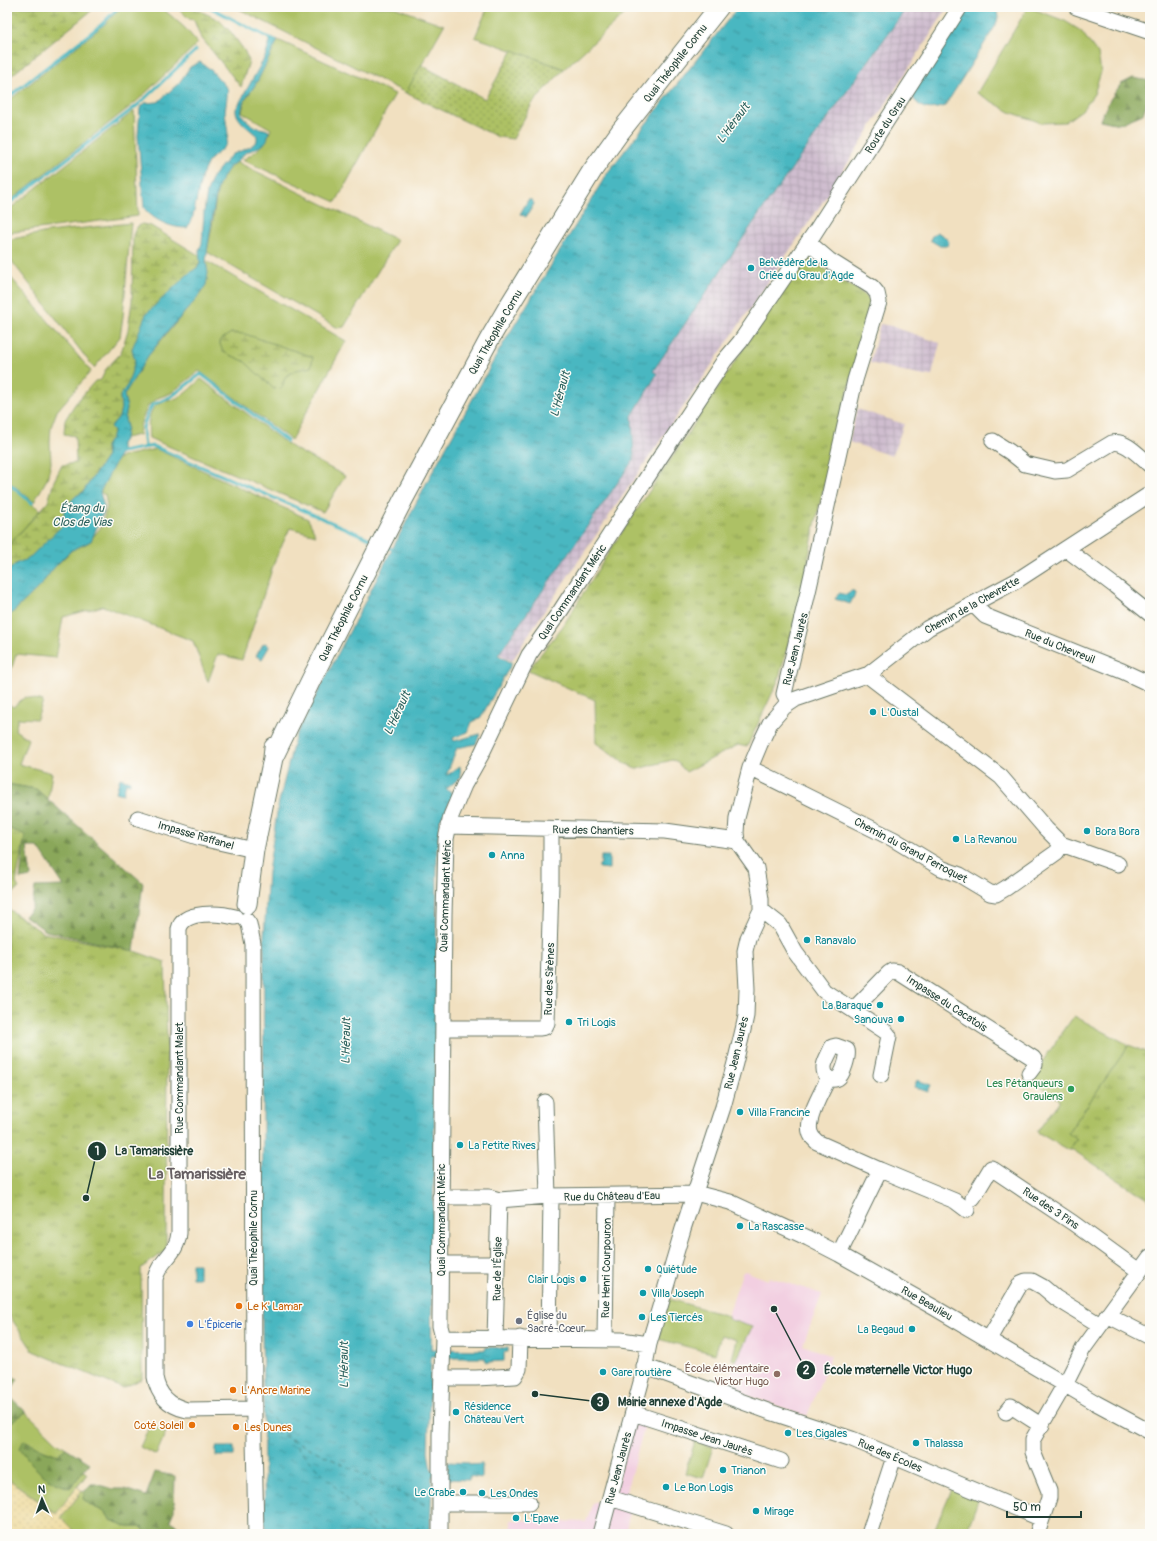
<svg xmlns="http://www.w3.org/2000/svg" width="1157" height="1541" viewBox="0 0 1157 1541" font-family="Pangolin,sans-serif">
	<style>
		.built { fill: #f2cfe1 }
		.industrial { fill: url(#industrial-grid) }
		.grass { fill: #adc165; stroke: #667f4c }
		.forest { fill: url(#forest-firs); stroke: #547247 }
		.wetland { fill: url(#wetland-marsh); stroke: #667f4c }
		.sand { fill: url(#sand-dots); stroke: #868c69 }
		.park { fill: url(#park-tufts); stroke: #667f4c }
		.garden { fill: url(#garden-dots); stroke: #667f4c }
		.water { fill: url(#water-ripples); stroke: #347a7a }
		.lines { fill: none; stroke-linecap: round; stroke-linejoin: round }
		.stream { stroke: #49b7c1; stroke-width: 3 }
		.ferry { stroke: #2c625e; stroke-width: 1; stroke-dasharray: 5 4; stroke-linecap: butt }
		.minor-casing { stroke: #687665; stroke-width: 17 }
		.major-casing { stroke: #687665; stroke-width: 21 }
		.minor { stroke: #fff; stroke-width: 15 }
		.major { stroke: #fff; stroke-width: 19 }
		.culture-dot { fill: #0f9aa8; stroke: #fdfcf7; stroke-width: 1.5 }
		.leisure-dot { fill: #2e9e5b; stroke: #fdfcf7; stroke-width: 1.5 }
		.food-dot { fill: #e8710a; stroke: #fdfcf7; stroke-width: 1.5 }
		.worship-dot { fill: #6b7280; stroke: #fdfcf7; stroke-width: 1.5 }
		.shop-dot { fill: #3f7fe0; stroke: #fdfcf7; stroke-width: 1.5 }
		.education-dot { fill: #8d6e63; stroke: #fdfcf7; stroke-width: 1.5 }
		.labels { text-anchor: middle; stroke-width: 3; stroke-linejoin: round; paint-order: stroke }
		.street-label { font-size: 11px; fill: #1f3d34; stroke: #fdfcf7 }
		.culture-label { font-size: 11px; fill: #0d838f; stroke: #fdfcf7; text-anchor: start }
		.leisure-label { font-size: 11px; fill: #27864d; stroke: #fdfcf7; text-anchor: end }
		.food-label { font-size: 11px; fill: #c56008; stroke: #fdfcf7; text-anchor: start }
		.worship-label { font-size: 11px; fill: #5b616d; stroke: #fdfcf7; text-anchor: start }
		.shop-label { font-size: 11px; fill: #366cbe; stroke: #fdfcf7; text-anchor: start }
		.education-label { font-size: 11px; fill: #785e54; stroke: #fdfcf7; text-anchor: end }
		.water-label { font-size: 12px; font-style: italic; fill: #2c625e; stroke: #fdfcf7 }
		.district-label { font-size: 15px; font-weight: bold; fill: #676063; stroke: #fdfcf7 }
		.leader { fill: none; stroke: #1f3d34; stroke-width: 1.5 }
		.callout-dot { fill: #1f3d34; stroke: #fdfcf7; stroke-width: 1.5 }
		.mark-label { font-size: 12px; text-anchor: middle; font-weight: bold; fill: #fff }
		.callout-label { font-size: 12px; text-anchor: middle; font-weight: bold; fill: #1f3d34; stroke: #fdfcf7; stroke-width: 3; stroke-linejoin: round; paint-order: stroke }
	</style>
	<defs>
		<pattern id="industrial-grid" width="8" height="8" patternUnits="userSpaceOnUse"><rect width="8" height="8" fill="#cfbdcf"/><path d="M0 4h8M4 0v8" fill="none" stroke="#b1a3b2"/></pattern>
		<pattern id="forest-firs" width="22" height="20" patternUnits="userSpaceOnUse"><rect width="22" height="20" fill="#8aa75a"/><path d="M5 1l3.5 6h-7zM16 11l3.5 6h-7z" fill="#70894b"/></pattern>
		<pattern id="wetland-marsh" width="20" height="14" patternUnits="userSpaceOnUse"><rect width="20" height="14" fill="#adc165"/><path d="M1 5h8M5 5V1M11 12h8M15 12V8" fill="none" stroke="#8c9e54"/></pattern>
		<pattern id="sand-dots" width="8" height="8" patternUnits="userSpaceOnUse"><rect width="8" height="8" fill="#eeda9e"/><path d="M2 2h.1M6 6h.1" fill="none" stroke="#ccbc89" stroke-width="1.8" stroke-linecap="round"/></pattern>
		<pattern id="park-tufts" width="24" height="20" patternUnits="userSpaceOnUse"><rect width="24" height="20" fill="#adc165"/><path d="M3 7l-1-3M5 7V3M7 7l1-3M15 17l-1-3M17 17v-4M19 17l1-3" fill="none" stroke="#8c9e54"/></pattern>
		<pattern id="garden-dots" width="8" height="8" patternUnits="userSpaceOnUse"><rect width="8" height="8" fill="#adc165"/><path d="M2 2h.1M6 6h.1" fill="none" stroke="#8c9e54" stroke-width="1.8" stroke-linecap="round"/></pattern>
		<pattern id="water-ripples" width="26" height="14" patternUnits="userSpaceOnUse"><rect width="26" height="14" fill="#49b7c1"/><path d="M2 4q2-2 4 0t4 0M15 11q2-2 4 0t4 0" fill="none" stroke="#3c969e"/></pattern>
	</defs>
	<rect width="100%" height="100%" fill="#fdfcf7"/>
	<filter id="ink" filterUnits="userSpaceOnUse"><feTurbulence type="fractalNoise" baseFrequency=".025" numOctaves="2"/><feDisplacementMap in="SourceGraphic" scale="8" xChannelSelector="R" yChannelSelector="G"/><feConvolveMatrix kernelMatrix="1 2 1 2 8 2 1 2 1" color-interpolation-filters="sRGB"/></filter>
	<filter id="wash" filterUnits="userSpaceOnUse"><feTurbulence type="fractalNoise" baseFrequency=".012" numOctaves="4" result="noise"/><feDisplacementMap in="SourceGraphic" scale="16" xChannelSelector="R" yChannelSelector="G"/><feGaussianBlur stdDeviation="0.9" result="paint"/><feColorMatrix in="noise" values="0 0 0 0 0 0 0 0 0 0 0 0 0 0 0 0 0 1.4 0 .05"/><feComposite in="paint" operator="in"/></filter>
	<g filter="url(#wash)">
		<rect width="100%" height="100%" fill="#f1e0c0"/>
		<path class="built" d="M745,1271L768,1280L769,1277L822,1294L803,1345L831,1356L807,1416L724,1387L752,1327L727,1319L742,1273Z
			M634,1418L646,1421L624,1499L632,1502L625,1534H511V1520L586,1522L593,1502L611,1507Z"/>
		<path class="industrial" d="M907,7H948L824,200L528,635L512,661L499,654L634,459L632,416L657,374L653,371L760,213Z
			M880,324L891,326L940,343L932,375L924,376L870,363Z
			M857,409L904,424L892,456L849,442Z"/>
		<path class="grass" d="M121,7H161L185,28L198,43L137,101L7,203V102L105,24Z
			M235,7H394L444,25L406,93Z
			M488,7H625L628,11L564,69L475,37Z
			M1028,7L1065,21L1081,31L1098,54L1101,72L1094,94L1082,110L1065,122L1042,123L1010,112L977,93Z
			M278,40L395,94L336,202L243,160C257,151 265,146 271,129L242,112L245,100L257,82Z
			M134,111L138,216L7,233V211Z
			M237,162L397,240L344,327L338,328L207,252C209,242 211,231 213,221C216,199 216,174 237,162Z
			M131,223L123,316L120,337L94,368L7,255V240L48,232Z
			M206,261L346,341L291,440L199,371L171,393L158,398L148,406L141,422L139,435L125,438L127,427L125,419L127,408L124,395L148,356L201,293C208,282 209,274 206,261Z
			M7,273L91,371L57,411L51,427L50,441L51,463L47,479L34,502L7,480Z
			M201,379L291,447L345,476L323,512L149,438C148,428 147,410 158,404C163,401 172,401 179,397C187,393 194,385 201,379Z
			M156,449L308,519L316,535L290,528L275,560L242,660L218,654L208,682L193,641L103,606L63,617L56,658L16,654L7,684V618L40,586L53,569L72,550L88,543L101,527L107,507L105,495L100,492L116,460L124,456Z
			M7,484L40,510L7,547Z
			M25,697L43,701L37,719L18,718L15,730L28,739L19,764L52,773L48,799L36,789L7,784V703L13,707Z
			M1074,1016L1129,1045L1068,1133L1077,1139L1068,1150L1037,1132L1060,1100L1030,1079Z
			M669,1299L728,1316V1319L752,1327L736,1361L732,1359L737,1340L721,1335L715,1354L658,1339Z
			M26,1412L57,1442L66,1448L58,1455L44,1450L24,1441L70,1488L83,1470L87,1474L57,1514L7,1478V1425Z
			M150,1425L166,1432L156,1455L140,1447Z
			M695,1441L713,1447L703,1478L685,1473Z
			M952,1489L978,1500L966,1534H946V1531L935,1528Z
			M82,1491L84,1492V1499L92,1506L105,1512L111,1520L128,1527H142L147,1534H77L61,1518Z"/>
		<path class="forest" d="M1133,78L1150,81V92L1143,114L1119,124L1100,120L1109,101L1121,84Z
			M7,784L36,789L143,883L134,951L46,931L25,916L32,908L35,887L64,886L38,847H27L31,877L20,879L25,835L7,828Z
			M7,1374L18,1379L8,1395L26,1412L7,1425Z
			M24,1440L44,1450L57,1455L66,1448L90,1463L70,1488C43,1480 36,1470 20,1448Z
			M155,1472L175,1476L174,1511L170,1520L177,1526L178,1534H147L142,1527H128L111,1520L105,1512L92,1506L83,1499L84,1492L91,1484H97L112,1489H124L146,1496Z"/>
		<path class="wetland" d="M7,7H96L7,79Z
			M177,7H192L219,20L230,31L244,50L249,61L241,87L200,36L194,20L189,19Z
			M142,224L151,226L200,256C201,268 196,268 187,275L132,349L135,361L128,384L120,396L121,408L119,417L110,427L114,431L110,440L106,446L107,456L83,492L76,496L64,508L65,524L28,559L14,565L7,572V547L48,502L54,481L62,465L76,463L75,436L64,434L65,420L75,404L95,381L101,380L106,369L121,353L128,330L132,301L133,235L136,228Z
			M231,333L245,334L313,357L311,367L296,370L285,377L282,388L274,389L244,361L223,352L219,341Z"/>
		<path class="sand" d="M7,1478L56,1514L77,1486L82,1491L61,1518L77,1534H7Z"/>
		<path class="park" d="M804,256L861,292L872,302L835,439L815,525L800,602L778,681L747,747L738,745L686,772L676,761L672,760L637,769L633,768L596,743L595,700L528,670L563,626L612,547L685,438Z
			M7,828L25,835L16,883L19,888L7,899Z
			M7,908L43,933L134,951L165,962L167,1041L166,1251L141,1268L142,1379L122,1388L33,1351L7,1312Z
			M1129,1045L1150,1054V1201L1073,1150H1068L1077,1140L1068,1133Z"/>
		<path class="garden" d="M513,50L564,69L532,104L513,139L498,137L406,93L421,65L485,99Z"/>
		<path class="water" d="M738,7H907L760,213L653,371L657,374L632,416L634,459L498,655L512,663L481,717L472,722L468,732L453,738L454,741L480,734L476,744L457,748L446,776L460,766L461,777L446,789L454,794L440,821L437,850L436,1010L431,1349L485,1350V1347L508,1348V1352H504V1361L486,1362L485,1358H449V1356H431L428,1452L430,1465L432,1470H448V1462L468,1463L469,1465L482,1464V1478L469,1476V1480L448,1479L447,1475L432,1476L430,1534H265L262,1325L264,936L268,872L278,806L295,737L315,698L429,478L500,349L608,172Z
			M969,7H996L998,17L996,25L945,106C929,111 919,110 911,94Z
			M271,37L278,40L257,82L243,103L241,113C243,118 251,124 256,127C261,129 265,128 269,131L267,140L263,145L245,153L237,162L231,165L220,182L216,194L207,252L206,262L208,273L206,285L194,302L168,331L148,356L124,395L127,408L125,419L127,427L125,438L121,444V452L100,492L104,507L103,513L91,541L72,550L66,555L53,569L40,586L7,618V572L17,563L28,559L64,524V508L76,496L83,492L107,456L106,446L110,440L114,431L110,427L119,417L121,408L120,396L128,384L135,361L132,349L146,314L187,275L198,267L200,263L199,251L202,243L204,212L207,192L213,176L231,155L250,147L257,141V136C250,129 235,120 236,109L266,55Z
			M200,62L210,69L228,89L225,113L228,134L226,145L208,162L202,175L192,220L187,228C171,228 154,221 144,208L138,136L140,108L145,103L158,102L179,83L190,67Z
			M528,200H532L534,204L526,217L520,214Z
			M937,232L945,237L949,242L947,246H940L930,240L932,236Z
			M850,591H854L855,594L850,604L835,599L839,593L847,595Z
			M265,643L268,645L269,647L262,659L256,656L263,644Z
			M120,778L130,781V784L126,783L123,794L116,792Z
			M601,856H609V869L599,868V865L601,864Z
			M917,1080L931,1085L928,1092L914,1087Z
			M192,1264H199V1278H192Z
			M216,1447H234V1456H216Z"/>
		<g class="lines">
			<path class="stream" d="M209,7L271,39
				M7,98L101,25L119,7
				M7,205L139,104L196,50
				M145,447L143,428L147,415L152,405L172,396L201,374L287,441
				M121,452L153,446L375,541
				M7,482L32,503
				M386,546L392,549"/>
			<path class="ferry" d="M267,1411C288,1439 314,1465 339,1491C350,1502 368,1524 382,1529C396,1535 411,1530 424,1526
				M267,1427L288,1438
				M291,1439L425,1505"/>
		</g>
	</g>
	<g filter="url(#ink)">
		<g class="lines">
			<g class="minor-casing">
				<path id="minor" d="M1076,7L1150,32
					M993,441L1010,452L1025,464L1055,471L1067,470L1112,443C1125,439 1140,457 1150,465
					M1066,549L1115,586L1150,614
					M973,604L985,616L1122,671L1150,684
					M869,674L871,678L1001,777L1046,829L1061,844L1118,864
					M790,703L784,694L808,592L855,380L879,302L877,293L872,287L829,260L808,242
					M750,768L893,839L941,868L960,875L990,893L996,894L1006,888L1057,852L1061,844
					M138,818L201,838L254,850
					M448,826L665,831L737,841
					M761,910L780,925L795,952L824,991L886,1032L889,1036L881,1075
					M235,917C221,913 183,910 179,929V1233C177,1255 159,1260 155,1279V1377C158,1395 169,1406 187,1410L254,1409
					M246,920L249,924L253,944L254,1439L256,1534
					M853,1010L889,973L892,971L898,972L1033,1058L1035,1061V1065L1029,1073
					M443,1028H539L545,1027L547,1023L551,884V829
					M836,1046L847,1050C849,1055 843,1075 838,1078C836,1080 831,1079 828,1079C819,1067 827,1059 832,1047Z
					M828,1079C822,1092 806,1118 810,1132C811,1137 814,1139 817,1142L880,1170L839,1254
					M545,1102L548,1196
					M880,1170L955,1201L967,1210
					M440,1197H489L499,1200L548,1196L699,1194L730,1202L808,1238L839,1254L935,1308L1096,1403L1150,1432
					M973,1198L991,1168L1073,1223L1139,1271
					M440,1264H497
					M1107,1315L1150,1337
					M443,1338L621,1340L649,1344
					M495,1338L499,1200
					M549,1339L551,1196
					M605,1339L607,1196
					M989,1339L1021,1283L1026,1281H1032L1043,1287L1056,1298L1100,1325
					M644,1366L773,1413L852,1439L1042,1519
					M442,1378H476L515,1376L519,1369L520,1338
					M1006,1412L1011,1406L1042,1426
					M633,1413L781,1461
					M610,1498L726,1534
					M440,1503H529
					M440,1534V1435L443,1338L440,1326V1318L444,915L446,839L451,816L464,785L481,755L529,655L561,610L659,459L724,361L740,342L815,232L960,7
					M600,1534L643,1375L649,1344L683,1229L723,1107L735,1063L743,1030L746,1016L747,989L745,951L748,938L761,910V899L756,868L737,841L736,833L737,818L750,768L760,744L770,723L784,707L796,699L869,674L928,628L1016,581L1150,494
					M869,1534L894,1457
					M1037,1534L1049,1498V1491L1033,1452V1439L1069,1377L1083,1349L1150,1257"/>
			</g>
			<g class="major-casing">
				<path id="major" d="M273,758L312,678L403,500L489,340L507,309L592,171L620,132L719,7
					M247,904L254,850L273,758L274,747"/>
			</g>
			<use href="#minor" class="minor"/>
			<use href="#major" class="major"/>
		</g>
	</g>
	<g class="culture-dot">
		<circle cx="751" cy="268" r="4"/>
		<circle cx="873" cy="712" r="4"/>
		<circle cx="1087" cy="831" r="4"/>
		<circle cx="956" cy="839" r="4"/>
		<circle cx="492" cy="855" r="4"/>
		<circle cx="807" cy="940" r="4"/>
		<circle cx="880" cy="1005" r="4"/>
		<circle cx="901" cy="1019" r="4"/>
		<circle cx="569" cy="1022" r="4"/>
		<circle cx="740" cy="1112" r="4"/>
		<circle cx="460" cy="1145" r="4"/>
		<circle cx="740" cy="1226" r="4"/>
		<circle cx="648" cy="1269" r="4"/>
		<circle cx="583" cy="1279" r="4"/>
		<circle cx="643" cy="1293" r="4"/>
		<circle cx="642" cy="1317" r="4"/>
		<circle cx="912" cy="1329" r="4"/>
		<circle cx="603" cy="1372" r="4"/>
		<circle cx="456" cy="1412" r="4"/>
		<circle cx="788" cy="1433" r="4"/>
		<circle cx="916" cy="1443" r="4"/>
		<circle cx="723" cy="1470" r="4"/>
		<circle cx="666" cy="1487" r="4"/>
		<circle cx="463" cy="1492" r="4"/>
		<circle cx="482" cy="1493" r="4"/>
		<circle cx="756" cy="1511" r="4"/>
		<circle cx="516" cy="1518" r="4"/>
	</g>
	<circle class="leisure-dot" cx="1071" cy="1089" r="4"/>
	<g class="food-dot">
		<circle cx="239" cy="1306" r="4"/>
		<circle cx="233" cy="1390" r="4"/>
		<circle cx="192" cy="1425" r="4"/>
		<circle cx="236" cy="1427" r="4"/>
	</g>
	<circle class="worship-dot" cx="519" cy="1321" r="4"/>
	<circle class="shop-dot" cx="190" cy="1324" r="4"/>
	<circle class="education-dot" cx="777" cy="1374" r="4"/>
	<g class="labels">
		<g class="street-label">
			<text transform="translate(675 63) rotate(-52)" y="4">Quai Théophile Cornu</text>
			<text transform="translate(885 125) rotate(-57)" y="4">Route du Grau</text>
			<text transform="translate(495 332) rotate(-60)" y="4">Quai Théophile Cornu</text>
			<text transform="translate(572 592) rotate(-56)" y="4">Quai Commandant Méric</text>
			<text transform="translate(972 605) rotate(-29)" y="4">Chemin de la Chevrette</text>
			<text transform="translate(343 618) rotate(-63)" y="4">Quai Théophile Cornu</text>
			<text transform="translate(1060 646) rotate(22)" y="4">Rue du Chevreuil</text>
			<text transform="translate(795 649) rotate(-76)" y="4">Rue Jean Jaurès</text>
			<text transform="translate(593 830) rotate(1)" y="4">Rue des Chantiers</text>
			<text transform="translate(196 835) rotate(16)" y="4">Impasse Raffanel</text>
			<text transform="translate(911 850) rotate(28)" y="4">Chemin du Grand Perroquet</text>
			<text transform="translate(445 896) rotate(-88)" y="4">Quai Commandant Méric</text>
			<text transform="translate(549 979) rotate(-88)" y="4">Rue des Sirènes</text>
			<text transform="translate(947 1003) rotate(33)" y="4">Impasse du Cacatois</text>
			<text transform="translate(736 1053) rotate(-77)" y="4">Rue Jean Jaurès</text>
			<text transform="translate(179 1078) rotate(-90)" y="4">Rue Commandant Malet</text>
			<text transform="translate(612 1196) rotate(-1)" y="4">Rue du Château d'Eau</text>
			<text transform="translate(1051 1208) rotate(34)" y="4">Rue des 3 Pins</text>
			<text transform="translate(441 1220) rotate(-90)" y="4">Quai Commandant Méric</text>
			<text transform="translate(253 1238) rotate(-90)" y="4">Quai Théophile Cornu</text>
			<text transform="translate(606 1268) rotate(-89)" y="4">Rue Henri Courpouron</text>
			<text transform="translate(497 1269) rotate(-89)" y="4">Rue de l'Église</text>
			<text transform="translate(927 1303) rotate(30)" y="4">Rue Beaulieu</text>
			<text transform="translate(707 1437) rotate(18)" y="4">Impasse Jean Jaurès</text>
			<text transform="translate(890 1455) rotate(23)" y="4">Rue des Écoles</text>
			<text transform="translate(618 1468) rotate(-75)" y="4">Rue Jean Jaurès</text>
		</g>
		<g class="culture-label">
			<text x="759" y="266">Belvédère de la<tspan x="759" dy="13">Criée du Grau d'Agde</tspan></text>
			<text x="881" y="716">L'Oustal</text>
			<text x="1095" y="835">Bora Bora</text>
			<text x="964" y="843">La Revanou</text>
			<text x="500" y="859">Anna</text>
			<text x="815" y="944">Ranavalo</text>
			<text x="872" y="1009" text-anchor="end">La Baraque</text>
			<text x="893" y="1023" text-anchor="end">Sanouva</text>
			<text x="577" y="1026">Tri Logis</text>
			<text x="748" y="1116">Villa Francine</text>
			<text x="468" y="1149">La Petite Rives</text>
			<text x="748" y="1230">La Rascasse</text>
			<text x="656" y="1273">Quiétude</text>
			<text x="575" y="1283" text-anchor="end">Clair Logis</text>
			<text x="651" y="1297">Villa Joseph</text>
			<text x="650" y="1321">Les Tiercés</text>
			<text x="904" y="1333" text-anchor="end">La Begaud</text>
			<text x="611" y="1376">Gare routière</text>
			<text x="464" y="1410">Résidence<tspan x="464" dy="13">Château Vert</tspan></text>
			<text x="796" y="1437">Les Cigales</text>
			<text x="924" y="1447">Thalassa</text>
			<text x="731" y="1474">Trianon</text>
			<text x="674" y="1491">Le Bon Logis</text>
			<text x="455" y="1496" text-anchor="end">Le Crabe</text>
			<text x="490" y="1497">Les Ondes</text>
			<text x="764" y="1515">Mirage</text>
			<text x="524" y="1522">L'Epave</text>
		</g>
		<g class="leisure-label">
			<text x="1063" y="1087">Les Pétanqueurs<tspan x="1063" dy="13">Graulens</tspan></text>
		</g>
		<g class="food-label">
			<text x="247" y="1310">Le K' Lamar</text>
			<text x="241" y="1394">L'Ancre Marine</text>
			<text x="184" y="1429" text-anchor="end">Coté Soleil</text>
			<text x="244" y="1431">Les Dunes</text>
		</g>
		<g class="worship-label">
			<text x="527" y="1319">Église du<tspan x="527" dy="13">Sacré-Cœur</tspan></text>
		</g>
		<g class="shop-label">
			<text x="198" y="1328">L'Épicerie</text>
		</g>
		<g class="education-label">
			<text x="769" y="1372">École élémentaire<tspan x="769" dy="13">Victor Hugo</tspan></text>
		</g>
		<g class="water-label">
			<text transform="translate(733 123) rotate(-53)" y="4">L'Hérault</text>
			<text transform="translate(560 394) rotate(-75)" y="4">L'Hérault</text>
			<text x="82" y="512">Étang du<tspan x="82" dy="14">Clos de Vias</tspan></text>
			<text transform="translate(397 713) rotate(-65)" y="4">L'Hérault</text>
			<text transform="translate(346 1041) rotate(-89)" y="4">L'Hérault</text>
			<text transform="translate(344 1365) rotate(-90)" y="4">L'Hérault</text>
		</g>
		<g class="district-label">
			<text x="197" y="1179">La Tamarissière</text>
		</g>
	</g>
	<path class="leader" d="M86 1198L97 1151M774 1309L806 1370M535 1394L600 1402"/>
	<g class="callout-dot">
		<circle cx="86" cy="1198" r="4"/>
		<circle cx="774" cy="1309" r="4"/>
		<circle cx="535" cy="1394" r="4"/>
		<circle cx="97" cy="1151" r="10"/>
		<circle cx="806" cy="1370" r="10"/>
		<circle cx="600" cy="1402" r="10"/>
	</g>
	<g class="mark-label">
		<text x="97" y="1155">1</text>
		<text x="806" y="1374">2</text>
		<text x="600" y="1406">3</text>
	</g>
	<g class="callout-label">
		<text x="154" y="1155">La Tamarissière</text>
		<text x="898" y="1374">École maternelle Victor Hugo</text>
		<text x="670" y="1406">Mairie annexe d'Agde</text>
	</g>
	<rect width="1157" height="1541" fill="none" stroke="#fdfcf7" stroke-width="24"/>
	<g transform="translate(42 1499) rotate(358)" stroke="#fdfcf7" stroke-width="3" paint-order="stroke">
	<path d="M0-3L7 15L0 10L-7 15Z" fill="#1f3d34"/>
	<text y="-6" font-size="11" font-weight="bold" text-anchor="middle" fill="#1f3d34">N</text>
	</g>
	<path d="M1007 1511v6h74v-6" fill="none" stroke="#1f3d34" stroke-width="2"/>
	<text x="1013" y="1511" font-size="12" fill="#1f3d34" stroke="#fdfcf7" stroke-width="3" paint-order="stroke">50 m</text>
</svg>
